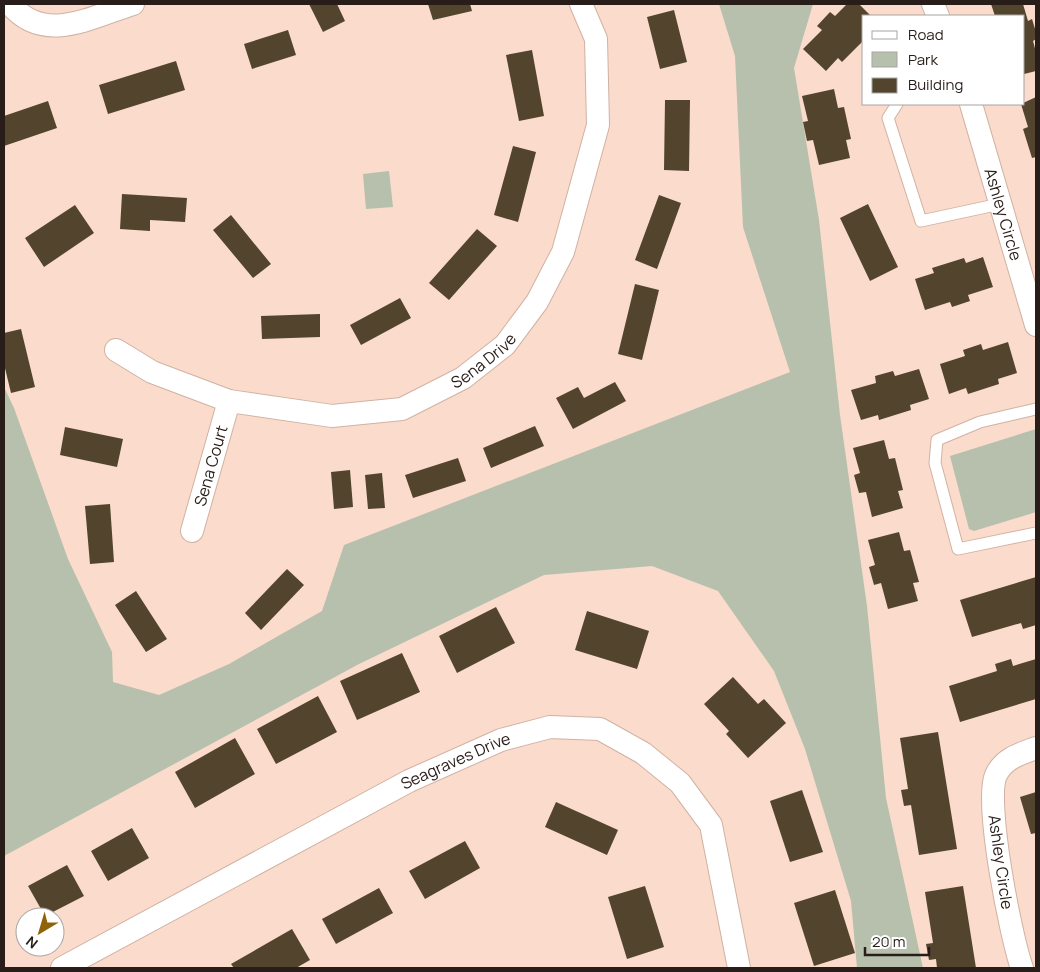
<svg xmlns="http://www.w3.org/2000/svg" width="1040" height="972" viewBox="0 0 1040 972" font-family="Manrope,sans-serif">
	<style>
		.green { fill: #b6c0ac }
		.building { fill: #53442e }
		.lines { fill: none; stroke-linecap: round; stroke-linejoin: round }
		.lane-casing { stroke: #d0b2a3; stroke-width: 13 }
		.street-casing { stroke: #d0b2a3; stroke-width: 24 }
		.lane { stroke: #fff; stroke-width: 11 }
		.street { stroke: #fff; stroke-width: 22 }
		.labels { text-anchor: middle; stroke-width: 5; stroke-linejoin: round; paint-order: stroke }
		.street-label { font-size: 16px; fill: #281d18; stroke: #fff }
	</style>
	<rect width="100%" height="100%" fill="#fadbcc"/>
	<path class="green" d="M719,4H813L794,68L819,220L840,415L867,606L886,798L923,968H857L851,901L805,749L774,671L718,591L652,566L544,575L359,664L4,856V387L14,408L68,559L112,652L113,682L159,695L229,664L322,611L344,545L790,372L743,227L735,56Z
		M389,171L393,207L366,209L363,174Z
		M1036,429V512L974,531L969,529L950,456Z"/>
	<path class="building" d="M309,4H337L345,21L323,32Z
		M428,4H470L472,11L433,20Z
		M847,4H859L871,16H864V32L862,35L864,40L842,62L838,58L826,71L803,49L822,30L817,26L830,12L835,16Z
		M991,4H1023L1028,21L1032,19L1036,32V39L1033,41L1036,52V71L1024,74V16H995Z
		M674,10L687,62L660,69L647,17Z
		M288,30L296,55L252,69L244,44Z
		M532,50L544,116L519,121L506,55Z
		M176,61L185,90L108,114L99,85Z
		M834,89L838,108L844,107L851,139L846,140L850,158L819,165L813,140L807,141L803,122L808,121L802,96Z
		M1036,97V157L1032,158L1023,129L1028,127L1021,104Z
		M665,100H690L689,171L664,170Z
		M48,101L57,128L4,146V116Z
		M513,146L536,152L518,222L494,215Z
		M122,194L187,198L185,222L150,220V231L120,229Z
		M659,195L681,203L657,269L635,260Z
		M868,204L898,267L870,281L840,218Z
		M75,205L94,233L44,267L25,238Z
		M231,215L271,264L253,278L213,230Z
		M477,229L497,246L449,300L429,283Z
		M983,257L993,287L968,295L970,301L952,307L950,302L925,310L915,279L934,273L932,268L964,258L966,263Z
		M635,284L659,290L642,360L618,354Z
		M400,298L411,318L361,345L350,325Z
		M320,314V337L262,339L261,316Z
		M21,329L35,387L11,393L4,364V333Z
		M1008,342L1017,373L998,379L999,384L968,394L966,388L949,394L940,364L965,356L963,350L981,344L983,350Z
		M919,369L929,399L910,405L911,410L879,420L878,415L861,420L851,390L876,383L875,376L893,371L895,376Z
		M615,382L626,401L573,429L556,398L578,387L584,398Z
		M535,426L544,446L491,468L483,448Z
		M65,427L123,439L117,467L60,455Z
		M884,440L889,459L895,458L903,490L898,491L903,508L872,517L866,492L859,493L854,475L860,473L853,448Z
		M458,458L466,481L413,498L405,475Z
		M350,470L353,507L334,509L331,472Z
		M382,473L385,508L368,509L365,475Z
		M110,504L114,562L90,564L85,506Z
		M899,532L904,551L910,550L919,582L913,583L918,601L888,609L881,583L874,585L869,567L875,565L868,540Z
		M287,569L304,585L261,630L245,613Z
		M1036,577V625L1023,629L1021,623L972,637L960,600Z
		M136,591L167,639L146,652L115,605Z
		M496,607L515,643L457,673L439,636Z
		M587,611L649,631L637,669L575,650Z
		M402,653L420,692L357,720L340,681Z
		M1011,659L1013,666L1036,659V699L960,722L949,686L997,671L995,664Z
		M733,677L758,704L764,699L786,723L748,758L726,734L729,731L704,704Z
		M318,696L337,732L276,764L257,729Z
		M938,732L957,849L919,855L911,805L904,806L901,790L908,789L900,738Z
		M235,738L255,774L195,808L175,772Z
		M802,790L823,852L790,862L770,801Z
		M1036,792V833L1031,834L1020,797Z
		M556,802L618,830L607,855L545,827Z
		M132,828L149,858L108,881L91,851Z
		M465,841L480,868L425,899L409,871Z
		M67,865L84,896L45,916L28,886Z
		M645,886L664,947L627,959L608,897Z
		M963,886L976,968H937L936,959L929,960L926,944L933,943L925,892Z
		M379,888L393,913L336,944L322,919Z
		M835,890L855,953L814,966L794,903Z
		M292,929L310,960L296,968H234L231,964Z"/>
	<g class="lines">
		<g class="lane-casing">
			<path id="lane" d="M897,104L888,118L921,221L1000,204
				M1036,409L980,422L937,440L935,463L958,549L1036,533"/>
		</g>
		<g class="street-casing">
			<g id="street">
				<path d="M10,4C44,45 91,17 133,4"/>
				<path d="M933,4L938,16"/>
				<path id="s1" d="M971,104L1036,325"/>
				<path id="s2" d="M116,350L152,372L229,401L332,416L402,409L463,378L505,345L537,302L563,252L598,125L596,39L581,4"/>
				<path id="s3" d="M192,531L229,401"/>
				<path id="s4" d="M62,968L409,781L501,740L550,727L600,729L643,753L680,783L711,825L739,968"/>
				<path d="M1022,968C1011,938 984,801 996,775C1004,758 1020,754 1036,748"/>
			</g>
		</g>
		<use href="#lane" class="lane"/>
		<use href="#street" class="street"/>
	</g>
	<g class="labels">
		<g class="street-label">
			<text dy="6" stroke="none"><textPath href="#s1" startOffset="115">Ashley Circle</textPath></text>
			<text dy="6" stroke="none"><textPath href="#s2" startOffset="394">Sena Drive</textPath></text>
			<text dy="6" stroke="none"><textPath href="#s3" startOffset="68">Sena Court</textPath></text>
			<text dy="6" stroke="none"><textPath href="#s4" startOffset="445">Seagraves Drive</textPath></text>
			<text transform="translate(1001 862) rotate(82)" y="6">Ashley Circle</text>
		</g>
	</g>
	<rect width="1040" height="972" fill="none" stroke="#281d18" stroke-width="10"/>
	<rect x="862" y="15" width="162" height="90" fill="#ffffff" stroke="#a9a5a3"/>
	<rect x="872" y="31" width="25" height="8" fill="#ffffff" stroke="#a9a5a3"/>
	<text x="908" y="40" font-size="15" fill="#281d18">Road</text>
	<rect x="872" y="52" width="25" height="15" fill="#b6c0ac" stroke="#a9a5a3"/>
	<text x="908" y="65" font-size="15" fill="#281d18">Park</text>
	<rect x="872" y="78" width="25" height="15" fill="#53442e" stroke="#a9a5a3"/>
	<text x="908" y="90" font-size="15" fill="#281d18">Building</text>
	<g transform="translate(40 932) rotate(218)"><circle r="24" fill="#ffffff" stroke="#a9a5a3"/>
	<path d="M0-4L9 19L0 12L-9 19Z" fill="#8e630a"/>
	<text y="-8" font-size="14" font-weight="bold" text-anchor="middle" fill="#281d18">N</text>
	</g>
	<path d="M865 947v8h64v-8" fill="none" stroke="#281d18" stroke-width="2.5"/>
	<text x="872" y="947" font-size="15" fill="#281d18" stroke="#ffffff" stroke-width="4" paint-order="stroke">20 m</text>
</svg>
